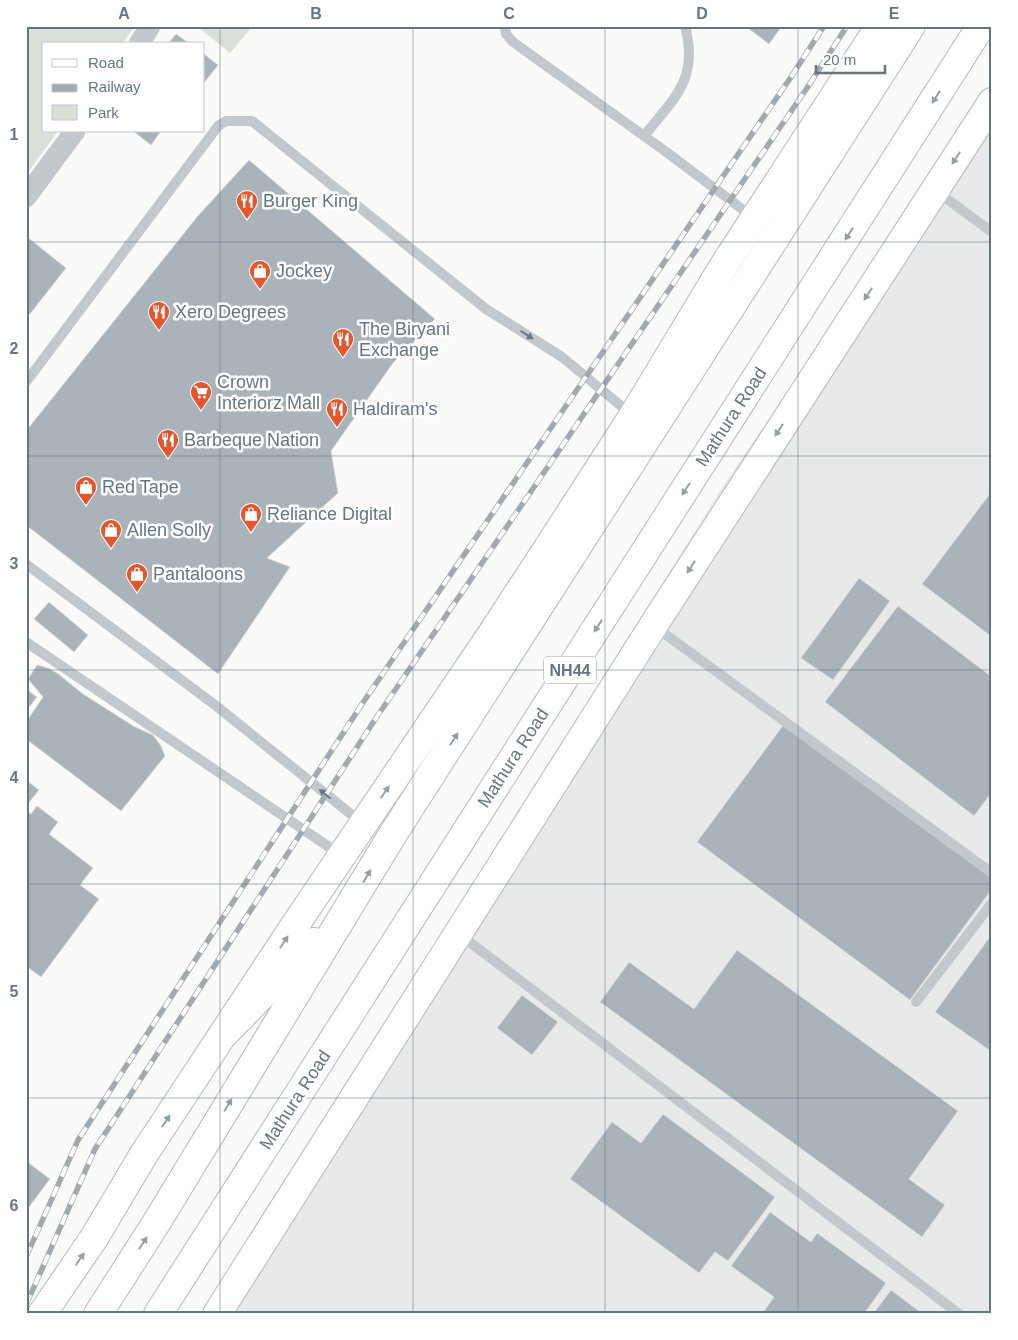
<svg xmlns="http://www.w3.org/2000/svg" width="1018" height="1340" viewBox="0 0 1018 1340" font-family="Arial,sans-serif">
	<style>
		.built { fill: #e8e9e9 }
		.green { fill: #dadfd7 }
		.building { fill: #aab3b9; stroke: #dcdcda }
		.lines { fill: none; stroke-linecap: round; stroke-linejoin: round }
		.secondary-casing { stroke: #b3babf; stroke-width: 30 }
		.trunk-casing { stroke: #b4b9bd; stroke-width: 30 }
		.service { stroke: #c3c8cc; stroke-width: 10 }
		.minor { stroke: #c3c8cc; stroke-width: 21 }
		.secondary { stroke: #fff; stroke-width: 28 }
		.trunk { stroke: #fff; stroke-width: 28 }
		.rail-casing { stroke: #a2aab0; stroke-width: 5.5 }
		.rail { stroke: #fff; stroke-width: 4; stroke-dasharray: 11; stroke-linecap: butt }
		.oneway { fill: #939fa8 }
		.oneway2 { fill: #6a7a87 }
		.grid { fill: none; stroke: #657683; stroke-width: 1; stroke-opacity: 0.55 }
		.labels { text-anchor: middle; stroke-width: 5; stroke-linejoin: round; paint-order: stroke }
		.shield { fill: #fff; stroke: #939fa8; stroke-width: 1 }
		.shield-label { font-size: 16px; font-weight: bold; fill: #657683 }
		.poi-label { font-size: 18px; fill: #657683; stroke: #fff; text-anchor: start }
		.street-label { font-size: 18px; fill: #657683; stroke: #fff }
		.neatline { fill: none; stroke: #657683; stroke-width: 2 }
		.grid-label { font-size: 16px; text-anchor: middle; font-weight: bold; fill: #657683 }
	</style>
	<rect width="100%" height="100%" fill="#fafaf8"/>
	<path class="built" d="M992,89V1314H205L723,486Z"/>
	<path class="green" d="M26,26H135L122,44H44V131H58L26,175Z
		M197,26H253L230,53Z"/>
	<path class="building" d="M745,26H782L769,44Z
		M176,34L190,44H168Z
		M204,54L218,65L204,83Z
		M133,131H161L151,145Z
		M249,160L435,319L393,363L331,451L338,493L267,558L290,567L218,674L26,525V431L197,217Z
		M26,236L66,268L26,319Z
		M992,491V637L922,584Z
		M859,578L890,601L833,680L801,658Z
		M49,602L88,635L74,652L34,619Z
		M898,606L992,677V792L974,816L825,702Z
		M37,665L48,668L57,673L83,694L135,727L153,735L161,746L165,756L121,811L26,739V722L43,697L28,679Z
		M26,689L37,697L26,711Z
		M784,724L992,878V889L910,1000L697,842Z
		M26,780L39,790L26,806Z
		M37,806L58,822L49,834L93,868L80,885L99,899L41,977L26,966V811L31,814Z
		M992,934V1052L935,1012Z
		M737,950L958,1111L909,1179L945,1205L922,1237L600,1002L629,962L694,1009Z
		M522,995L558,1022L532,1055L497,1028Z
		M663,1114L775,1197L728,1261L715,1252L699,1273L570,1179L612,1122L641,1143Z
		M26,1161L50,1179L26,1211Z
		M770,1212L811,1242L817,1233L886,1283L864,1314H762L774,1297L731,1266Z
		M891,1290L923,1314H873Z"/>
	<g class="lines">
		<g class="secondary-casing">
			<path id="secondary" d="M42,1314L94,1238L144,1154L291,931L493,632L555,537L633,416L723,267L880,26
				M217,1314L653,626L992,102"/>
		</g>
		<g class="trunk-casing">
			<path id="trunk" d="M222,1036L314,942
				M98,1314L155,1225L393,834L911,26
				M158,1314L981,26"/>
		</g>
		<path class="service" d="M505,26L506,34L513,42L665,151L754,218
			M644,136C675,97 699,79 685,26
			M936,191L992,232
			M26,382L218,126L226,121H252L486,309L562,357L632,415
			M26,564L215,705L362,823
			M654,626L992,873
			M26,642L341,855
			M459,934L959,1314
			M916,1002L992,903"/>
		<path class="minor" d="M139,44L150,26
			M26,197L75,131"/>
		<use href="#secondary" class="secondary"/>
		<use href="#trunk" class="trunk"/>
		<g class="rail-casing">
			<path id="rail" d="M26,1257L78,1140L362,704L791,77L824,26
				M26,1305L95,1149L378,715L807,88L847,26"/>
		</g>
		<use href="#rail" class="rail"/>
	</g>
	<defs><path id="oneway-solid" d="M-6-.8H1V-3.2L6.5 0L1 3.2V.8H-6Z" transform="scale(1.25)"/></defs>
	<g class="oneway">
		<use href="#oneway-solid" transform="translate(936 97) rotate(123)"/>
		<use href="#oneway-solid" transform="translate(956 158) rotate(123)"/>
		<use href="#oneway-solid" transform="translate(849 234) rotate(123)"/>
		<use href="#oneway-solid" transform="translate(868 294) rotate(123)"/>
		<use href="#oneway-solid" transform="translate(779 430) rotate(123)"/>
		<use href="#oneway-solid" transform="translate(686 489) rotate(123)"/>
		<use href="#oneway-solid" transform="translate(691 567) rotate(123)"/>
		<use href="#oneway-solid" transform="translate(598 626) rotate(123)"/>
		<use href="#oneway-solid" transform="translate(454 739) rotate(-57)"/>
		<use href="#oneway-solid" transform="translate(385 792) rotate(-56)"/>
		<use href="#oneway-solid" transform="translate(367 876) rotate(-59)"/>
		<use href="#oneway-solid" transform="translate(284 942) rotate(-57)"/>
		<use href="#oneway-solid" transform="translate(228 1105) rotate(-59)"/>
		<use href="#oneway-solid" transform="translate(166 1121) rotate(-57)"/>
		<use href="#oneway-solid" transform="translate(143 1243) rotate(-57)"/>
		<use href="#oneway-solid" transform="translate(80 1259) rotate(-56)"/>
	</g>
	<g class="oneway2">
		<use href="#oneway-solid" transform="translate(527 335) rotate(33)"/>
		<use href="#oneway-solid" transform="translate(325 794) rotate(-141)"/>
	</g>
	<path class="grid" d="M220,26V1314M413,26V1314M605,26V1314M798,26V1314M26,242H992M26,456H992M26,670H992M26,884H992M26,1098H992"/>
	<defs>
		<g id="restaurant-pin" transform="scale(1.125)"><path d="M0 17L-7.5 6A9.5 9.5 0 1 1 7.5 6Z" fill="#e4572e" stroke="#fff"/><path d="M-5-6h1v4h1v-4h1v4h1v-4h1v5L-1.5 .5V6h-2V.5L-5-1ZM5-6V6H3V1.5H1.5Q1.5-4 5-6Z" fill="#fff"/></g>
		<g id="shop-pin" transform="scale(1.125)"><path d="M0 17L-7.5 6A9.5 9.5 0 1 1 7.5 6Z" fill="#e4572e" stroke="#fff"/><path d="M-5-2.5h2.3a2.7 3.5 0 0 1 5.4 0H5L5.5 6h-11ZM-1.5-2.5h3a1.5 2.3 0 0 0-3 0Z" fill="#fff"/></g>
		<g id="supermarket-pin" transform="scale(1.125)"><path d="M0 17L-7.5 6A9.5 9.5 0 1 1 7.5 6Z" fill="#e4572e" stroke="#fff"/><path d="M-6-5.5h2.5l.6 2H6L4.5 2H-2.5L-4.4-4H-6ZM-1.5 3.2a1.3 1.3 0 1 0 .1 0ZM3 3.2a1.3 1.3 0 1 0 .1 0Z" fill="#fff"/></g>
	</defs>
	<g fill-rule="evenodd">
		<use href="#restaurant-pin" x="247" y="201"/>
		<use href="#shop-pin" x="260" y="271"/>
		<use href="#restaurant-pin" x="159" y="312"/>
		<use href="#restaurant-pin" x="343" y="339"/>
		<use href="#supermarket-pin" x="201" y="392"/>
		<use href="#restaurant-pin" x="337" y="409"/>
		<use href="#restaurant-pin" x="168" y="440"/>
		<use href="#shop-pin" x="86" y="487"/>
		<use href="#shop-pin" x="251" y="514"/>
		<use href="#shop-pin" x="111" y="530"/>
		<use href="#shop-pin" x="137" y="574"/>
	</g>
	<g class="labels">
		<rect class="shield" x="544" y="656.5" width="52" height="27" rx="4"/>
		<g class="shield-label">
			<text x="570" y="676">NH44</text>
		</g>
		<g class="poi-label">
			<text x="263" y="207">Burger King</text>
			<text x="276" y="277">Jockey</text>
			<text x="175" y="318">Xero Degrees</text>
			<text x="359" y="335">The Biryani<tspan x="359" dy="21">Exchange</tspan></text>
			<text x="217" y="388">Crown<tspan x="217" dy="21">Interiorz Mall</tspan></text>
			<text x="353" y="415">Haldiram's</text>
			<text x="184" y="446">Barbeque Nation</text>
			<text x="102" y="493">Red Tape</text>
			<text x="267" y="520">Reliance Digital</text>
			<text x="127" y="536">Allen Solly</text>
			<text x="153" y="580">Pantaloons</text>
		</g>
		<g class="street-label">
			<text transform="translate(731 417) rotate(-57)" y="6">Mathura Road</text>
			<text transform="translate(513 758) rotate(-57)" y="6">Mathura Road</text>
			<text transform="translate(295 1100) rotate(-57)" y="6">Mathura Road</text>
		</g>
	</g>
	<rect width="1018" height="1340" fill="none" stroke="#ffffff" stroke-width="55"/>
	<rect x="42" y="42" width="162" height="90" fill="#ffffff" stroke="#c1c8cd"/>
	<rect x="52" y="59" width="25" height="8" fill="#ffffff" stroke="#c1c8cd"/>
	<text x="88" y="68" font-size="15" fill="#657683">Road</text>
	<rect x="52" y="84" width="25" height="8" fill="#a2aab0" stroke="#c1c8cd"/>
	<text x="88" y="92" font-size="15" fill="#657683">Railway</text>
	<rect x="52" y="105" width="25" height="15" fill="#dadfd7" stroke="#c1c8cd"/>
	<text x="88" y="118" font-size="15" fill="#657683">Park</text>
	<path d="M816 65v8h69v-8" fill="none" stroke="#657683" stroke-width="2.5"/>
	<text x="823" y="65" font-size="15" fill="#657683" stroke="#ffffff" stroke-width="4" paint-order="stroke">20 m</text>
	<rect x="28" y="28" width="962" height="1284" class="neatline"/>
	<g class="grid-label">
		<text x="124" y="19">A</text>
		<text x="316" y="19">B</text>
		<text x="509" y="19">C</text>
		<text x="702" y="19">D</text>
		<text x="894" y="19">E</text>
		<text x="14" y="140">1</text>
		<text x="14" y="354">2</text>
		<text x="14" y="569">3</text>
		<text x="14" y="783">4</text>
		<text x="14" y="997">5</text>
		<text x="14" y="1211">6</text>
	</g>
</svg>
